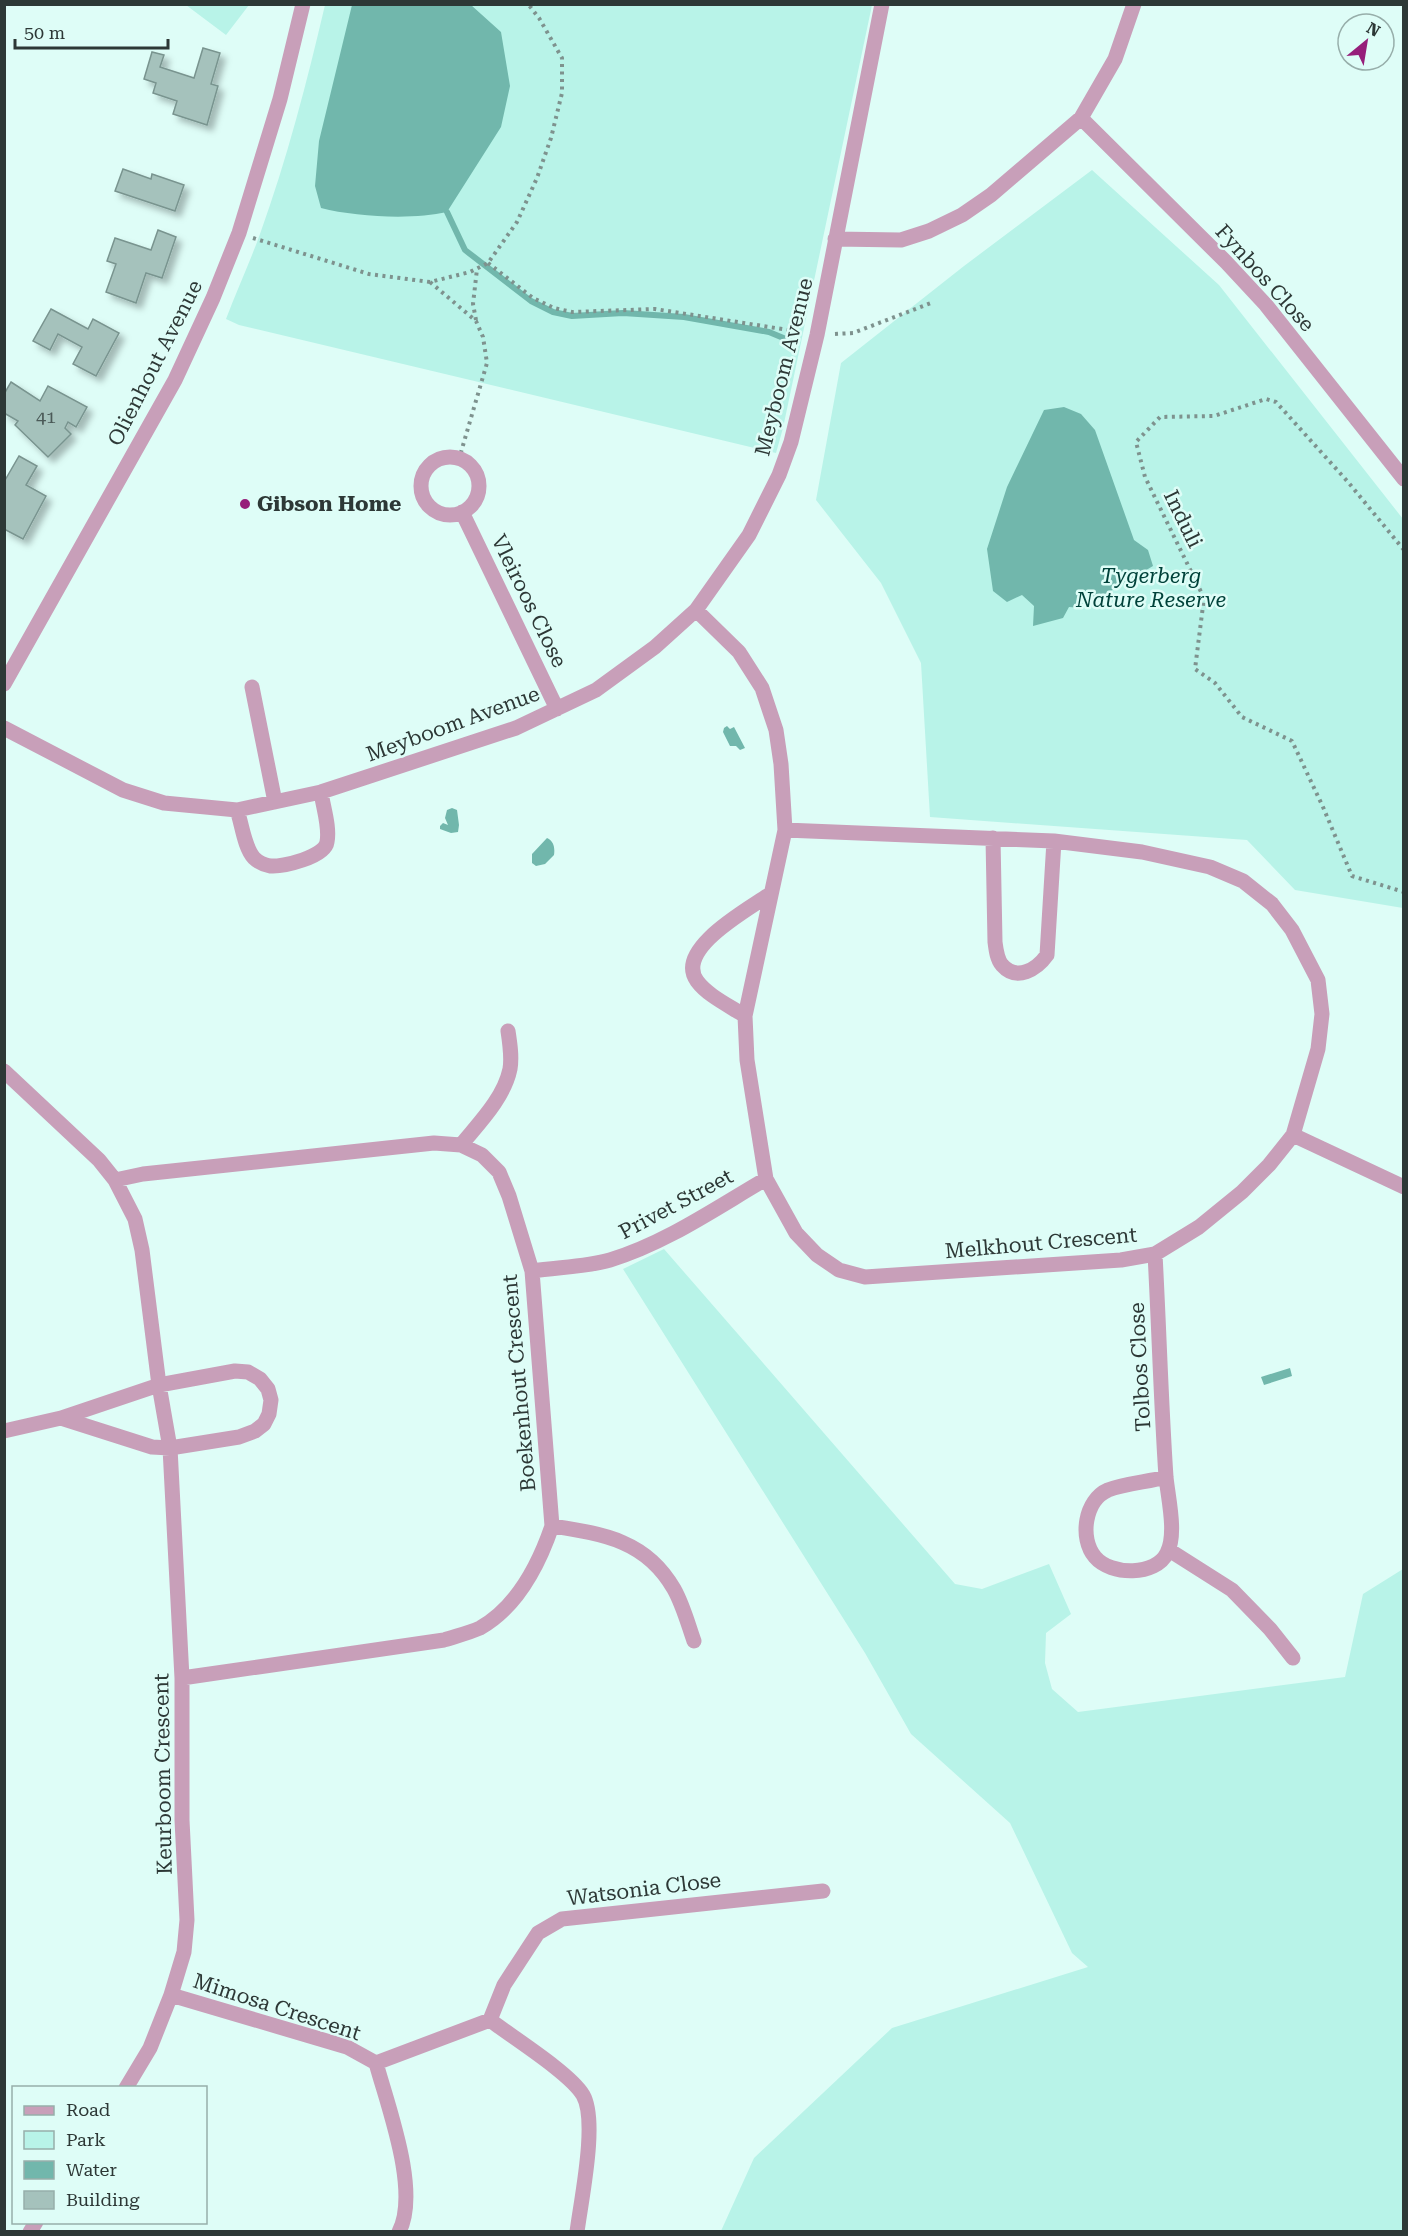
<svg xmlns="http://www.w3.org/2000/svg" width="1408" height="2236" viewBox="0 0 1408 2236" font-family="'Roboto Serif',serif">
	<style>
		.green { fill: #b8f3e8 }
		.water { fill: #71b7ac }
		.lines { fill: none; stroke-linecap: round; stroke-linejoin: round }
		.stream { stroke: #71b7ac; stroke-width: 6 }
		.building { fill: #a5c2bc; stroke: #79948f; stroke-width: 1.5; filter: url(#shadow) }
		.path { stroke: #7e928e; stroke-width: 4; stroke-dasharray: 3 4.5; stroke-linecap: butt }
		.minor { stroke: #c89fb9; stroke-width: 15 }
		.poi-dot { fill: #961e7a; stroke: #defdf7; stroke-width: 2 }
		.labels { text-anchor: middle; stroke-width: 5; stroke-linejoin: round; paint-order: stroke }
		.number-label { font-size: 18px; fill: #4b5a58 }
		.street-label { font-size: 21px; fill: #2d3836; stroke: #defdf7 }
		.poi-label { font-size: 21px; font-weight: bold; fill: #2d3836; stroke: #defdf7; text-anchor: start }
		.park-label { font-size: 21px; font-style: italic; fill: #00423a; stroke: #defdf7 }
	</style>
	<defs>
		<filter id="shadow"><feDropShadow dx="5.5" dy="5.5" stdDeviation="3" flood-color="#0004"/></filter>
	</defs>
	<rect width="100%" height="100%" fill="#defdf7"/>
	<path class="green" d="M186,5H249L226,35Z
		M325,5H872L783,428L776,453L239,325L226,319C237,290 250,262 260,234C287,159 307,82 325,5Z
		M1092,170L1219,285L1403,519V908L1295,890L1247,840L930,817L921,663L881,583L816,500L841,363L964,266Z
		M664,1249L955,1584L982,1589L1049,1564L1071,1614L1046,1633L1045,1663L1052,1689L1078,1712L1345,1677L1363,1594L1403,1569V2231H721L754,2158L892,2028L1088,1967L1072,1953L1010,1823L911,1734L865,1653L623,1269Z"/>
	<path class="water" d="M352,5H471L501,32L510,86L501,127L447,212C413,220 356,217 321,208L315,186L319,141Z
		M1064,407L1081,414L1095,430L1134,540L1148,550L1153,566L1082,608L1069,607L1063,618L1033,626L1034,606L1022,595L1007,602L993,591L987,549L1007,487L1044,410Z
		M727,726L730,729L734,727L745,748L740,750L736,746H730L723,732L724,728Z
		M452,808L457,810L459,825L458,832L451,833L440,829V826L443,823L448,825L445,818L447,810Z
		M547,838C554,841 555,848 554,855L545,864L536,866L532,863V854Z
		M1290,1368L1292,1376L1264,1385L1261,1377Z"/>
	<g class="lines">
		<path class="stream" d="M447,212L465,250L531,301L553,312L572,316L623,313L684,317L769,332L793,342"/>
	</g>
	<path class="building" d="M203,48L220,53L211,84L218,86L207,125L173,114L177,101L153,93L156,83L144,79L152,52L164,55L160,67L194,78Z
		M123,169L151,179L152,174L184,185L175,211L115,191Z
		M158,230L176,237L162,278L146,273L136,303L106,292L116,264L107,261L115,238L151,250Z
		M51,309L88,329L93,319L119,333L96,376L73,364L82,347L58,334L50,350L33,341Z
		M11,382L40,401L48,386L87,407L76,427L68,422L65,428L71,434L48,457L15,425L18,421L4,413V394Z
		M19,456L37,466L26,485L46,496L23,539L4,529V482Z"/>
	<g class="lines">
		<path class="path" d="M253,238L369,274L430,282L470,272L488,263L517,222L537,178L551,138L562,93V58L539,18L528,4
			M488,263L533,298L554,308L572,312L655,309L801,332
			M430,282L476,321L483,337L487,363L459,459
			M476,320L473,304L477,269
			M835,334L853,333L931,303
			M1404,550L1348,482L1276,402L1266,399L1214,416L1160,417L1136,442L1145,477L1204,598L1195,669L1215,683L1242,717L1292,741L1323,807L1352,876L1404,892"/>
		<path class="minor" d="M1081,118L1226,262L1266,305L1404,479
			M835,239L901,240L929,231L962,215L991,195L1081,118L1115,59L1134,4
			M421 486a29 29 0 1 1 58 0a29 29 0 1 1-58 0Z
			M462,512L557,709
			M696,610L739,652L762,688L776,730L781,764L785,830L745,1016L747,1060L766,1179L796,1233L817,1255L839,1270L865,1277L1121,1260L1155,1254L1199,1227L1242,1192L1269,1165L1293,1135L1318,1049L1322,1014L1318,980L1292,930L1272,904L1243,881L1210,867L1142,852L1054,841L785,830
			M4,684L175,380L213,298L239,233L280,99L303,4
			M252,687L275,802
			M4,728L123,790L164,803L237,810L321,792L516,728L596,690L655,647L696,610L749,535L779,475L791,442L817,335L882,4
			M237,810C242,824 244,847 254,858C258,862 265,865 270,866C283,867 325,857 327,842C330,827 323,807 321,792
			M993,838L995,942C996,950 997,959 1002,965C1017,982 1037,969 1047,955L1054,841
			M745,1016C730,1006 708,996 697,981C674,949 749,909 770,894
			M4,1071L99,1160L115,1180L135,1219L142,1250L159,1385L170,1448L182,1678V1820L187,1920L184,1952L171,1995L150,2048L126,2088
			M1293,1135L1404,1187
			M461,1145C479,1123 504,1098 510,1069C512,1057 510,1044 508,1031
			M115,1180L143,1174L434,1143L461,1145L482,1155L499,1172L509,1196L532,1271L552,1526C539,1564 517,1607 480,1628C469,1633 456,1636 444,1640L182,1678
			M1155,1254C1159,1328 1161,1403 1166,1477C1168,1498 1177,1534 1167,1553C1156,1576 1111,1576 1095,1557C1079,1538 1085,1500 1108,1490C1126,1483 1148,1482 1166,1477
			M532,1271C558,1267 586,1267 610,1260C666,1243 716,1208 766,1179
			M4,1431L61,1418L159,1385L235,1371L248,1372L260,1379L268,1389L271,1400L269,1414L264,1424L255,1431L239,1437L170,1448L152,1447L61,1418
			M552,1526C603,1534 646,1540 674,1589C683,1605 688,1624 694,1641
			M1169,1550L1232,1590L1270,1629L1293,1658
			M171,1995L347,2047L376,2063C388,2107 420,2191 399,2232
			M490,2020L504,1985L538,1933L562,1919L823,1891
			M490,2020C512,2037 570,2073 583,2095C598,2121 581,2200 577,2232
			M376,2063L490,2020
			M30,2232L36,2222"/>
	</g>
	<circle class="poi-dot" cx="245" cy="504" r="6"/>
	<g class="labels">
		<g class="number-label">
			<text x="46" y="423">41</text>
		</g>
		<g class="street-label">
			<text transform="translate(1265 278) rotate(48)" y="7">Fynbos Close</text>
			<text transform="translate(155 363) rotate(-63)" y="7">Olienhout Avenue</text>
			<text transform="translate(784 367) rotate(-76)" y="7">Meyboom Avenue</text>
			<text transform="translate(1183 519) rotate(64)" y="7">Induli</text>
			<text transform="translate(529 601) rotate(64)" y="7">Vleiroos Close</text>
			<text transform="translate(453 724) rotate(-20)" y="7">Meyboom Avenue</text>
			<text transform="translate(676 1204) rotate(-28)" y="7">Privet Street</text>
			<text transform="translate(1041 1243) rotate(-5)" y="7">Melkhout Crescent</text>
			<text transform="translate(1140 1367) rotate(-93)" y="7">Tolbos Close</text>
			<text transform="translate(519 1383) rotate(-95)" y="7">Boekenhout Crescent</text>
			<text transform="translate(163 1774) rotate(-91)" y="7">Keurboom Crescent</text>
			<text transform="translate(644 1889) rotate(-7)" y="7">Watsonia Close</text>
			<text transform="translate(277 2007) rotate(18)" y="7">Mimosa Crescent</text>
		</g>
		<g class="poi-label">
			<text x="257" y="511">Gibson Home</text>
		</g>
		<g class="park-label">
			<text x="1151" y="583">Tygerberg<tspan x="1151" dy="24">Nature Reserve</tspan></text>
		</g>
	</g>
	<rect width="1408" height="2236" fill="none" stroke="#2d3836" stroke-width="12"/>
	<rect x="12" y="2086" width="195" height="138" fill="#defdf7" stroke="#97aeaa" stroke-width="1.5"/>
	<rect x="24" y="2106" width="30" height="9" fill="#c89fb9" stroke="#97aeaa" stroke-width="1.5"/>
	<text x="66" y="2116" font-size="18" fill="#2d3836">Road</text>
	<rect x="24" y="2131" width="30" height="18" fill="#b8f3e8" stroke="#97aeaa" stroke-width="1.5"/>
	<text x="66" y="2146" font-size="18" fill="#2d3836">Park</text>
	<rect x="24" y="2161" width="30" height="18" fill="#71b7ac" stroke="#97aeaa" stroke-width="1.5"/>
	<text x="66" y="2176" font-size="18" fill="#2d3836">Water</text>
	<rect x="24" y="2191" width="30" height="18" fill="#a5c2bc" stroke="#97aeaa" stroke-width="1.5"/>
	<text x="66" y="2206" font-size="18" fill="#2d3836">Building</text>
	<g transform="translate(1366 42) rotate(30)"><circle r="28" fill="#defdf7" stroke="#97aeaa" stroke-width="1.5"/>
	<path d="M0-4.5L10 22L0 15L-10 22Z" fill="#961e7a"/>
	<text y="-9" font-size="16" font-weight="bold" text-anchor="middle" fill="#2d3836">N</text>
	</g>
	<path d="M15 39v9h153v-9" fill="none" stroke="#2d3836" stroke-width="3"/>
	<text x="24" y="39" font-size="18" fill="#2d3836" stroke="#defdf7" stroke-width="4.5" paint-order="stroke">50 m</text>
</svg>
